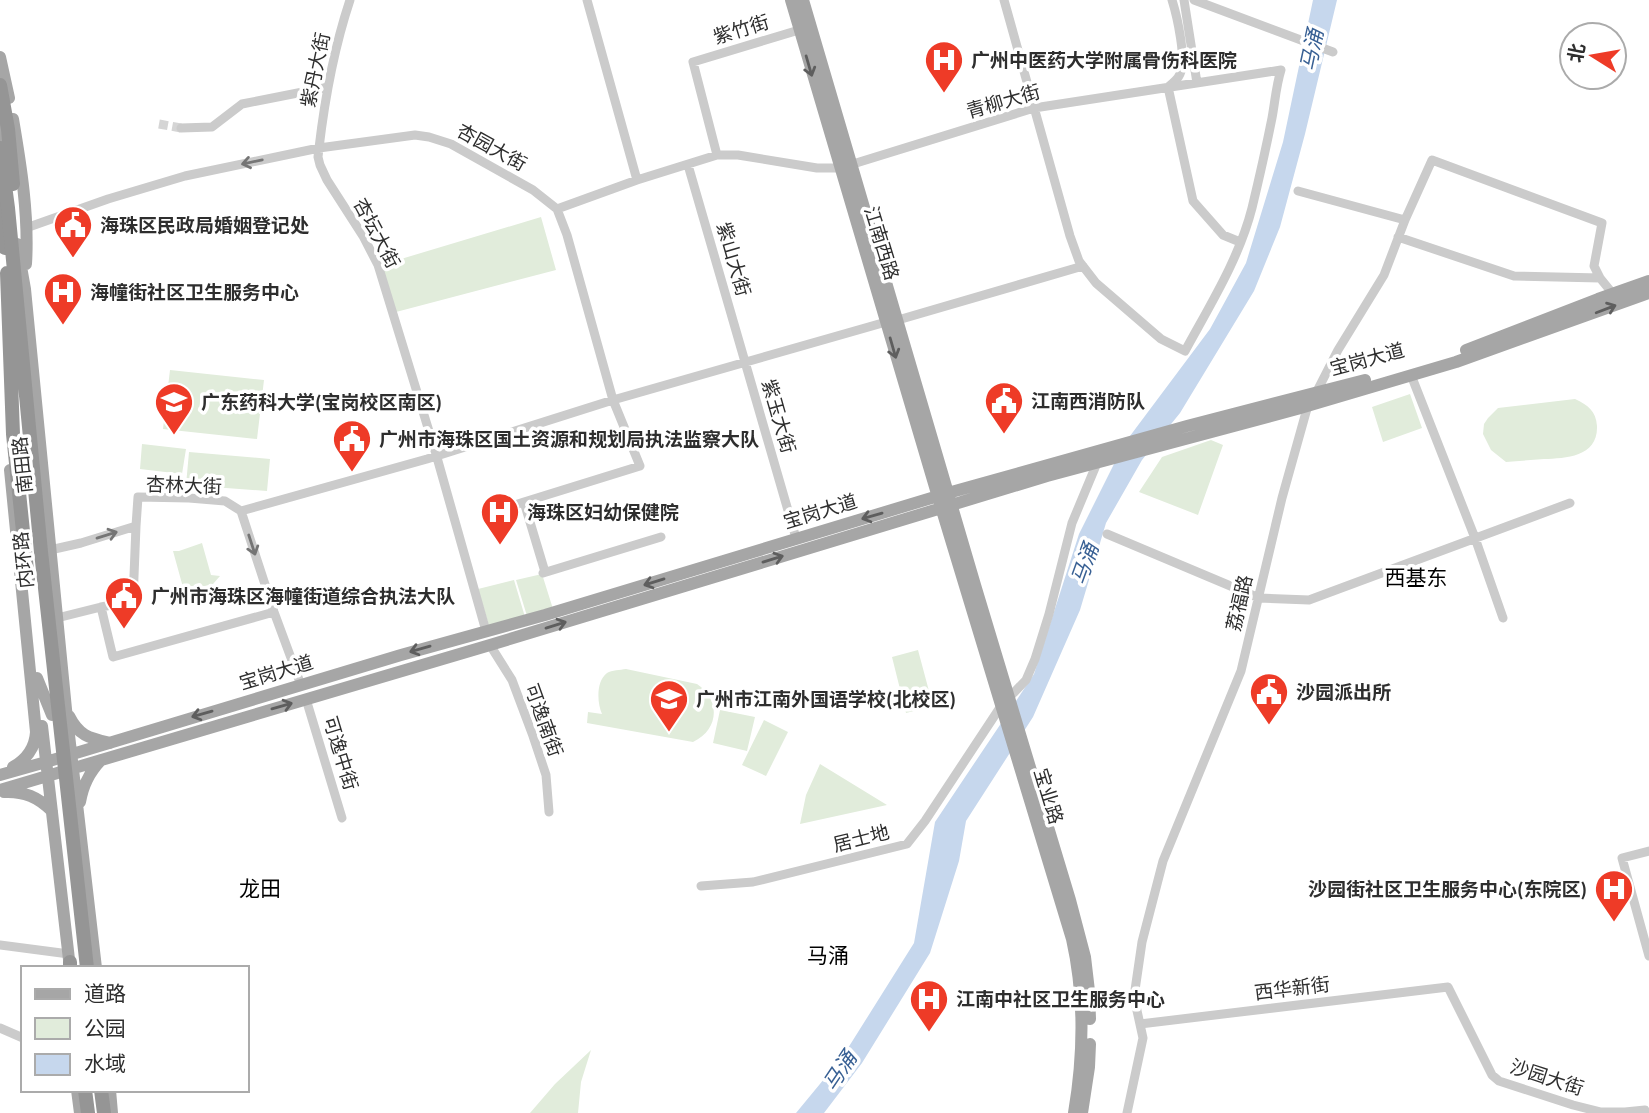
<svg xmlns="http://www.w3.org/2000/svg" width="1649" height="1113" viewBox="0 0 1649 1113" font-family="'Source Sans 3','Noto Sans SC',sans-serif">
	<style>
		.green { fill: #e1ecdb }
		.water { fill: #c6d7ed }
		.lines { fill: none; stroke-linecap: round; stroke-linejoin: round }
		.minor-tunnel { stroke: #d5d5d5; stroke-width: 9; stroke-dasharray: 9 4.5; stroke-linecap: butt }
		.minor { stroke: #cbcbcb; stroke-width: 9 }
		.major { stroke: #a6a6a6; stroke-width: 12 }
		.highway { stroke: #959595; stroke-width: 14 }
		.highway-bridge { stroke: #959595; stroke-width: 14 }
		.oneway { stroke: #5e5e5e }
		.oneway2 { stroke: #757575 }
		.labels { text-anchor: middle; stroke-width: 7; stroke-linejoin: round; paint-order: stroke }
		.street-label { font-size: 19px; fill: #2e2e2e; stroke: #fff }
		.poi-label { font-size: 19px; font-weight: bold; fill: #2e2e2e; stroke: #fff; text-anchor: start }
		.water-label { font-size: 21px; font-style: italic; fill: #386094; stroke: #fff }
		.neighbourhood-label { font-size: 21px; fill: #000; stroke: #fff }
	</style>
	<rect width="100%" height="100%" fill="#fff"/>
	<path class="green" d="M541,217L556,270L396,312L381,265Z
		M170,370L264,380L257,439L163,429Z
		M1410,394L1422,428L1383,442L1372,407Z
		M1575,399C1588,405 1596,411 1597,426C1598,457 1566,458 1544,459C1531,460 1518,461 1506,462L1491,450L1483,434L1484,424L1488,418L1498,408Z
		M1211,440L1223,445L1198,515L1139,492L1162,457Z
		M142,444L186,449L182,474L140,469Z
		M189,452L270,459L267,491L186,485Z
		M202,543L211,575L220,576L213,584L184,591L173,551H179Z
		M542,574L553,609L527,616L516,580Z
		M514,580L525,617L489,626L478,589Z
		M918,650L933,706L906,713L892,657Z
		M626,669L697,684C721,700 719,730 693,742L587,723L588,712L602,714C597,703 596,681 607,673C612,670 620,670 626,669Z
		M720,710L755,717L747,751L713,743Z
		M764,720L788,732L766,776L742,765Z
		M820,764L887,805L800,824L806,795Z
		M591,1050L581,1082L578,1113H530L555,1084Z"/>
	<path class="water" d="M1313,0H1337L1305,134L1280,227L1254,291L1180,413L1142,460L1106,523L1080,610L1033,717L966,821L959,861L930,953L862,1063L824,1113H796L843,1056L914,943L935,822L1034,674L1079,534L1124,444L1210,329L1246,263L1283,142Z"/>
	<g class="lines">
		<path class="minor-tunnel" d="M159,124L181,128"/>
		<path class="minor" d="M350,0C334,48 325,97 319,148L318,157L320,165L327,180L363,236L378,265L436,454L486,631
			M587,0L637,180
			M1184,0L1197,83
			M1194,0L1333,52
			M1168,87L1193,201L1223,235L1240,242
			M1168,87C1172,84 1178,79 1180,74C1187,60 1177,16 1172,0
			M181,128L212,127L242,104L328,87
			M717,155L693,62L799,30
			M688,165L796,538
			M557,209L637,180L717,155H738L817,168H840L1034,108L1281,70C1276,86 1275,102 1272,118C1266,148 1259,179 1252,208C1239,259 1210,305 1185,351L1161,339L1096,283L1079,261L1070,236L1004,0
			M1405,220L1432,160L1602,223L1594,266L1600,278
			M26,228L108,199L185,176L319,148L415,135L429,137L451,144L533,190L557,209L567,235L613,400L640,466L524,502
			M1398,237L1514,276L1600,278L1613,294
			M898,320L1083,266
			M1411,375L1475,538L1503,618
			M241,511L427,459L613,400L886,322
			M493,512L524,502L545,572
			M1107,534L1259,598L1309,600L1570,503
			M50,550L81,543L136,526L138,497L189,498L225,501L241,511L274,612L301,685
			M543,573L661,537
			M101,607L113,657L274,612
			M57,618L101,607L133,601L136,526
			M490,645L512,680L533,736L546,775L549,812
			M306,699L342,818
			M1649,851L1622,858L1649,956
			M701,886L753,882L907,844L925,821L1001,706L1026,680L1035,659L1049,614L1072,523L1097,463
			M0,945L69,954
			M1140,1024L1448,987L1492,1075L1499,1081L1573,1105L1601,1112H1625L1645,1110L1646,1113
			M0,1028L23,1038
			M1127,1113L1143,1038L1134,997L1142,942L1163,861L1241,671L1282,498L1308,405L1316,393L1338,350L1384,275L1405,220L1298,191"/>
		<path class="major" d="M791,0L938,497L1072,939C1085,997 1084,1054 1074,1113
			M803,0L975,585L1070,900L1085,957L1089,991L1090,1019
			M0,57L9,98
			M13,119C21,166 29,216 26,264
			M0,126L4,147
			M17,244L25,289L66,709L96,968
			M1466,350L1598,299L1649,281
			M10,470L36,732C35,748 27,759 13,767
			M37,678L52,715
			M69,716C79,736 89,738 110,743
			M42,726L70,968
			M0,775L46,762L401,655L545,615L948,493L1187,426L1365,380
			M0,790L490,645L1047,476L1297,409L1456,362L1649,293
			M4,792C24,791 38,797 52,811
			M80,802C83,785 89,773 101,760
			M77,1090L80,1113
			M110,1090L112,1113
			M1082,1113L1089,1067L1090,1044"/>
		<path class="highway" d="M0,208L5,248
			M70,962V968
			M85,1090L88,1113
			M101,1090L104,1113"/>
		<path class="highway-bridge" d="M0,85L8,129L13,184
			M0,148L8,208L41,552L87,968
			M7,273L13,434L28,580"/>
	</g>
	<defs><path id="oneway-shaft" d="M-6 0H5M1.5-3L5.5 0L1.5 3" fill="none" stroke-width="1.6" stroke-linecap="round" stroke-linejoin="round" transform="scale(1.75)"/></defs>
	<g class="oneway">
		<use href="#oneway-shaft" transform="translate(809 66) rotate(74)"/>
		<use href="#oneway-shaft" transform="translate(1606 309) rotate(-21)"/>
		<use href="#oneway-shaft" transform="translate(893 348) rotate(74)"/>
		<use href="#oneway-shaft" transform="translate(872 516) rotate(164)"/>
		<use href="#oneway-shaft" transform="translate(773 559) rotate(-17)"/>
		<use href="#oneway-shaft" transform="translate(654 582) rotate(163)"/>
		<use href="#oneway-shaft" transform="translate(556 625) rotate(-17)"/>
		<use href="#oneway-shaft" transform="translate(420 649) rotate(164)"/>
		<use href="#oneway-shaft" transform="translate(282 706) rotate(-16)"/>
		<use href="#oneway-shaft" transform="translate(202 714) rotate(164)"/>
	</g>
	<g class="oneway2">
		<use href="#oneway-shaft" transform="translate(252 162) rotate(168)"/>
		<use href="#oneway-shaft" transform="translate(107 535) rotate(-17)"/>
		<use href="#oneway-shaft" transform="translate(252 545) rotate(72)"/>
	</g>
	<defs>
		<g id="hospital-pin" transform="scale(2.0125)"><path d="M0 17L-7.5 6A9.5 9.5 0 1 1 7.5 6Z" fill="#ee3b27" stroke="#fff"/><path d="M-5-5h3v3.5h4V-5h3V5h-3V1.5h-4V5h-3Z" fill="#fff"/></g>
		<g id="civic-pin" transform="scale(2.0125)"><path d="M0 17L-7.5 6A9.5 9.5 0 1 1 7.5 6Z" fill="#ee3b27" stroke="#fff"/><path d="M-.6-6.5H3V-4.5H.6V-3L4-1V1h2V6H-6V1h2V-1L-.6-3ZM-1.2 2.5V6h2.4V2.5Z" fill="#fff"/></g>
		<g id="university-pin" transform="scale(2.0125)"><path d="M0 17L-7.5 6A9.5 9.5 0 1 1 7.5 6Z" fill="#ee3b27" stroke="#fff"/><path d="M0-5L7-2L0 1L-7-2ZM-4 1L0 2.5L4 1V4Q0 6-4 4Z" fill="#fff"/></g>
		<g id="school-pin" transform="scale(2.0125)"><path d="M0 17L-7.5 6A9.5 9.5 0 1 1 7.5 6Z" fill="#ee3b27" stroke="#fff"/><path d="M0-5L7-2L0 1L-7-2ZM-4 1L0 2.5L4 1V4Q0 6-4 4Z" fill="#fff"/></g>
	</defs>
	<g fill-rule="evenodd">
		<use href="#hospital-pin" x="944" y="60"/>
		<use href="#civic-pin" x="73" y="225"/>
		<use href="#hospital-pin" x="63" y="292"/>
		<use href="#civic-pin" x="1004" y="401"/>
		<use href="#university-pin" x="174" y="402"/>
		<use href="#civic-pin" x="352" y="439"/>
		<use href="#hospital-pin" x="500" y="512"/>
		<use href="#civic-pin" x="124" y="596"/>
		<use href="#civic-pin" x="1269" y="692"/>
		<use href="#school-pin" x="669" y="699"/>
		<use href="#hospital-pin" x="1614" y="889"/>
		<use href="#hospital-pin" x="929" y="999"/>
	</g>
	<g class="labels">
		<g class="street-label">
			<text transform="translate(741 29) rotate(-17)" y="7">紫竹街</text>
			<text transform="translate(315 70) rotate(-78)" y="7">紫丹大街</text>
			<text transform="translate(1003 101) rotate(-16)" y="7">青柳大街</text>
			<text transform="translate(492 147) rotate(29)" y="7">杏园大街</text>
			<text transform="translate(377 233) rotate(62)" y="7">杏坛大街</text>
			<text transform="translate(882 243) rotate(73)" y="7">江南西路</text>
			<text transform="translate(734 259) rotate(74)" y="7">紫山大街</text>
			<text transform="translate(1367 359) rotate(-15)" y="7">宝岗大道</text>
			<text transform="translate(779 416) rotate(74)" y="7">紫玉大街</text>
			<text transform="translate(22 465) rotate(-96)" y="7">南田路</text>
			<text transform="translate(184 485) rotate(2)" y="7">杏林大街</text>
			<text transform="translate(820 511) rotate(-17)" y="7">宝岗大道</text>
			<text transform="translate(23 560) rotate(-96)" y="7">内环路</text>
			<text transform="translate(1239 603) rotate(-77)" y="7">荔福路</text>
			<text transform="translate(276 672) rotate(-17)" y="7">宝岗大道</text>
			<text transform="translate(544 720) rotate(70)" y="7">可逸南街</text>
			<text transform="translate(341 753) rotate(73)" y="7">可逸中街</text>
			<text transform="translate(1049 796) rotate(73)" y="7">宝业路</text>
			<text transform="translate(861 838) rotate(-14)" y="7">居士地</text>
			<text transform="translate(1292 988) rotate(-7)" y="7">西华新街</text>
			<text transform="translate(1547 1077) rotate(18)" y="7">沙园大街</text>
		</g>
		<g class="poi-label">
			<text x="971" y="67">广州中医药大学附属骨伤科医院</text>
			<text x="100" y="232">海珠区民政局婚姻登记处</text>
			<text x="90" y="299">海幢街社区卫生服务中心</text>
			<text x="1031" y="408">江南西消防队</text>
			<text x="201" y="409">广东药科大学(宝岗校区南区)</text>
			<text x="379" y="446">广州市海珠区国土资源和规划局执法监察大队</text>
			<text x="527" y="519">海珠区妇幼保健院</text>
			<text x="151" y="603">广州市海珠区海幢街道综合执法大队</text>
			<text x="1296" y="699">沙园派出所</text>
			<text x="696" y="706">广州市江南外国语学校(北校区)</text>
			<text x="1587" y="896" text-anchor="end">沙园街社区卫生服务中心(东院区)</text>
			<text x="956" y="1006">江南中社区卫生服务中心</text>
		</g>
		<g class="water-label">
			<text transform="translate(1312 50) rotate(-78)" y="7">马涌</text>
			<text transform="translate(1085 564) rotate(-70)" y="7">马涌</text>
			<text transform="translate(840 1071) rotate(-56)" y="7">马涌</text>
		</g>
		<g class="neighbourhood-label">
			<text x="1416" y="585">西基东</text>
			<text x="260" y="896">龙田</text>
			<text x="828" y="963">马涌</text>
		</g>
	</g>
	<rect x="21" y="966" width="228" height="126" fill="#ffffff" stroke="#ababab" stroke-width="2"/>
	<rect x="35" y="989" width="35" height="10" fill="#a6a6a6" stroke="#ababab" stroke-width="2"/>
	<text x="84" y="1001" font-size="21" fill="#2e2e2e">道路</text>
	<rect x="35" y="1018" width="35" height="21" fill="#e1ecdb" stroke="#ababab" stroke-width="2"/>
	<text x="84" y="1036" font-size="21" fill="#2e2e2e">公园</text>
	<rect x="35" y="1054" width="35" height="21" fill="#c6d7ed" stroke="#ababab" stroke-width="2"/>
	<text x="84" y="1071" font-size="21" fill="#2e2e2e">水域</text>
	<g transform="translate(1593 56) rotate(281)"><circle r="33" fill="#ffffff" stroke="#ababab" stroke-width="2"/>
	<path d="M0-5L12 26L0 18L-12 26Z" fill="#ee3b27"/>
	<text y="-10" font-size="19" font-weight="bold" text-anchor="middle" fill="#2e2e2e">北</text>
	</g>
</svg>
